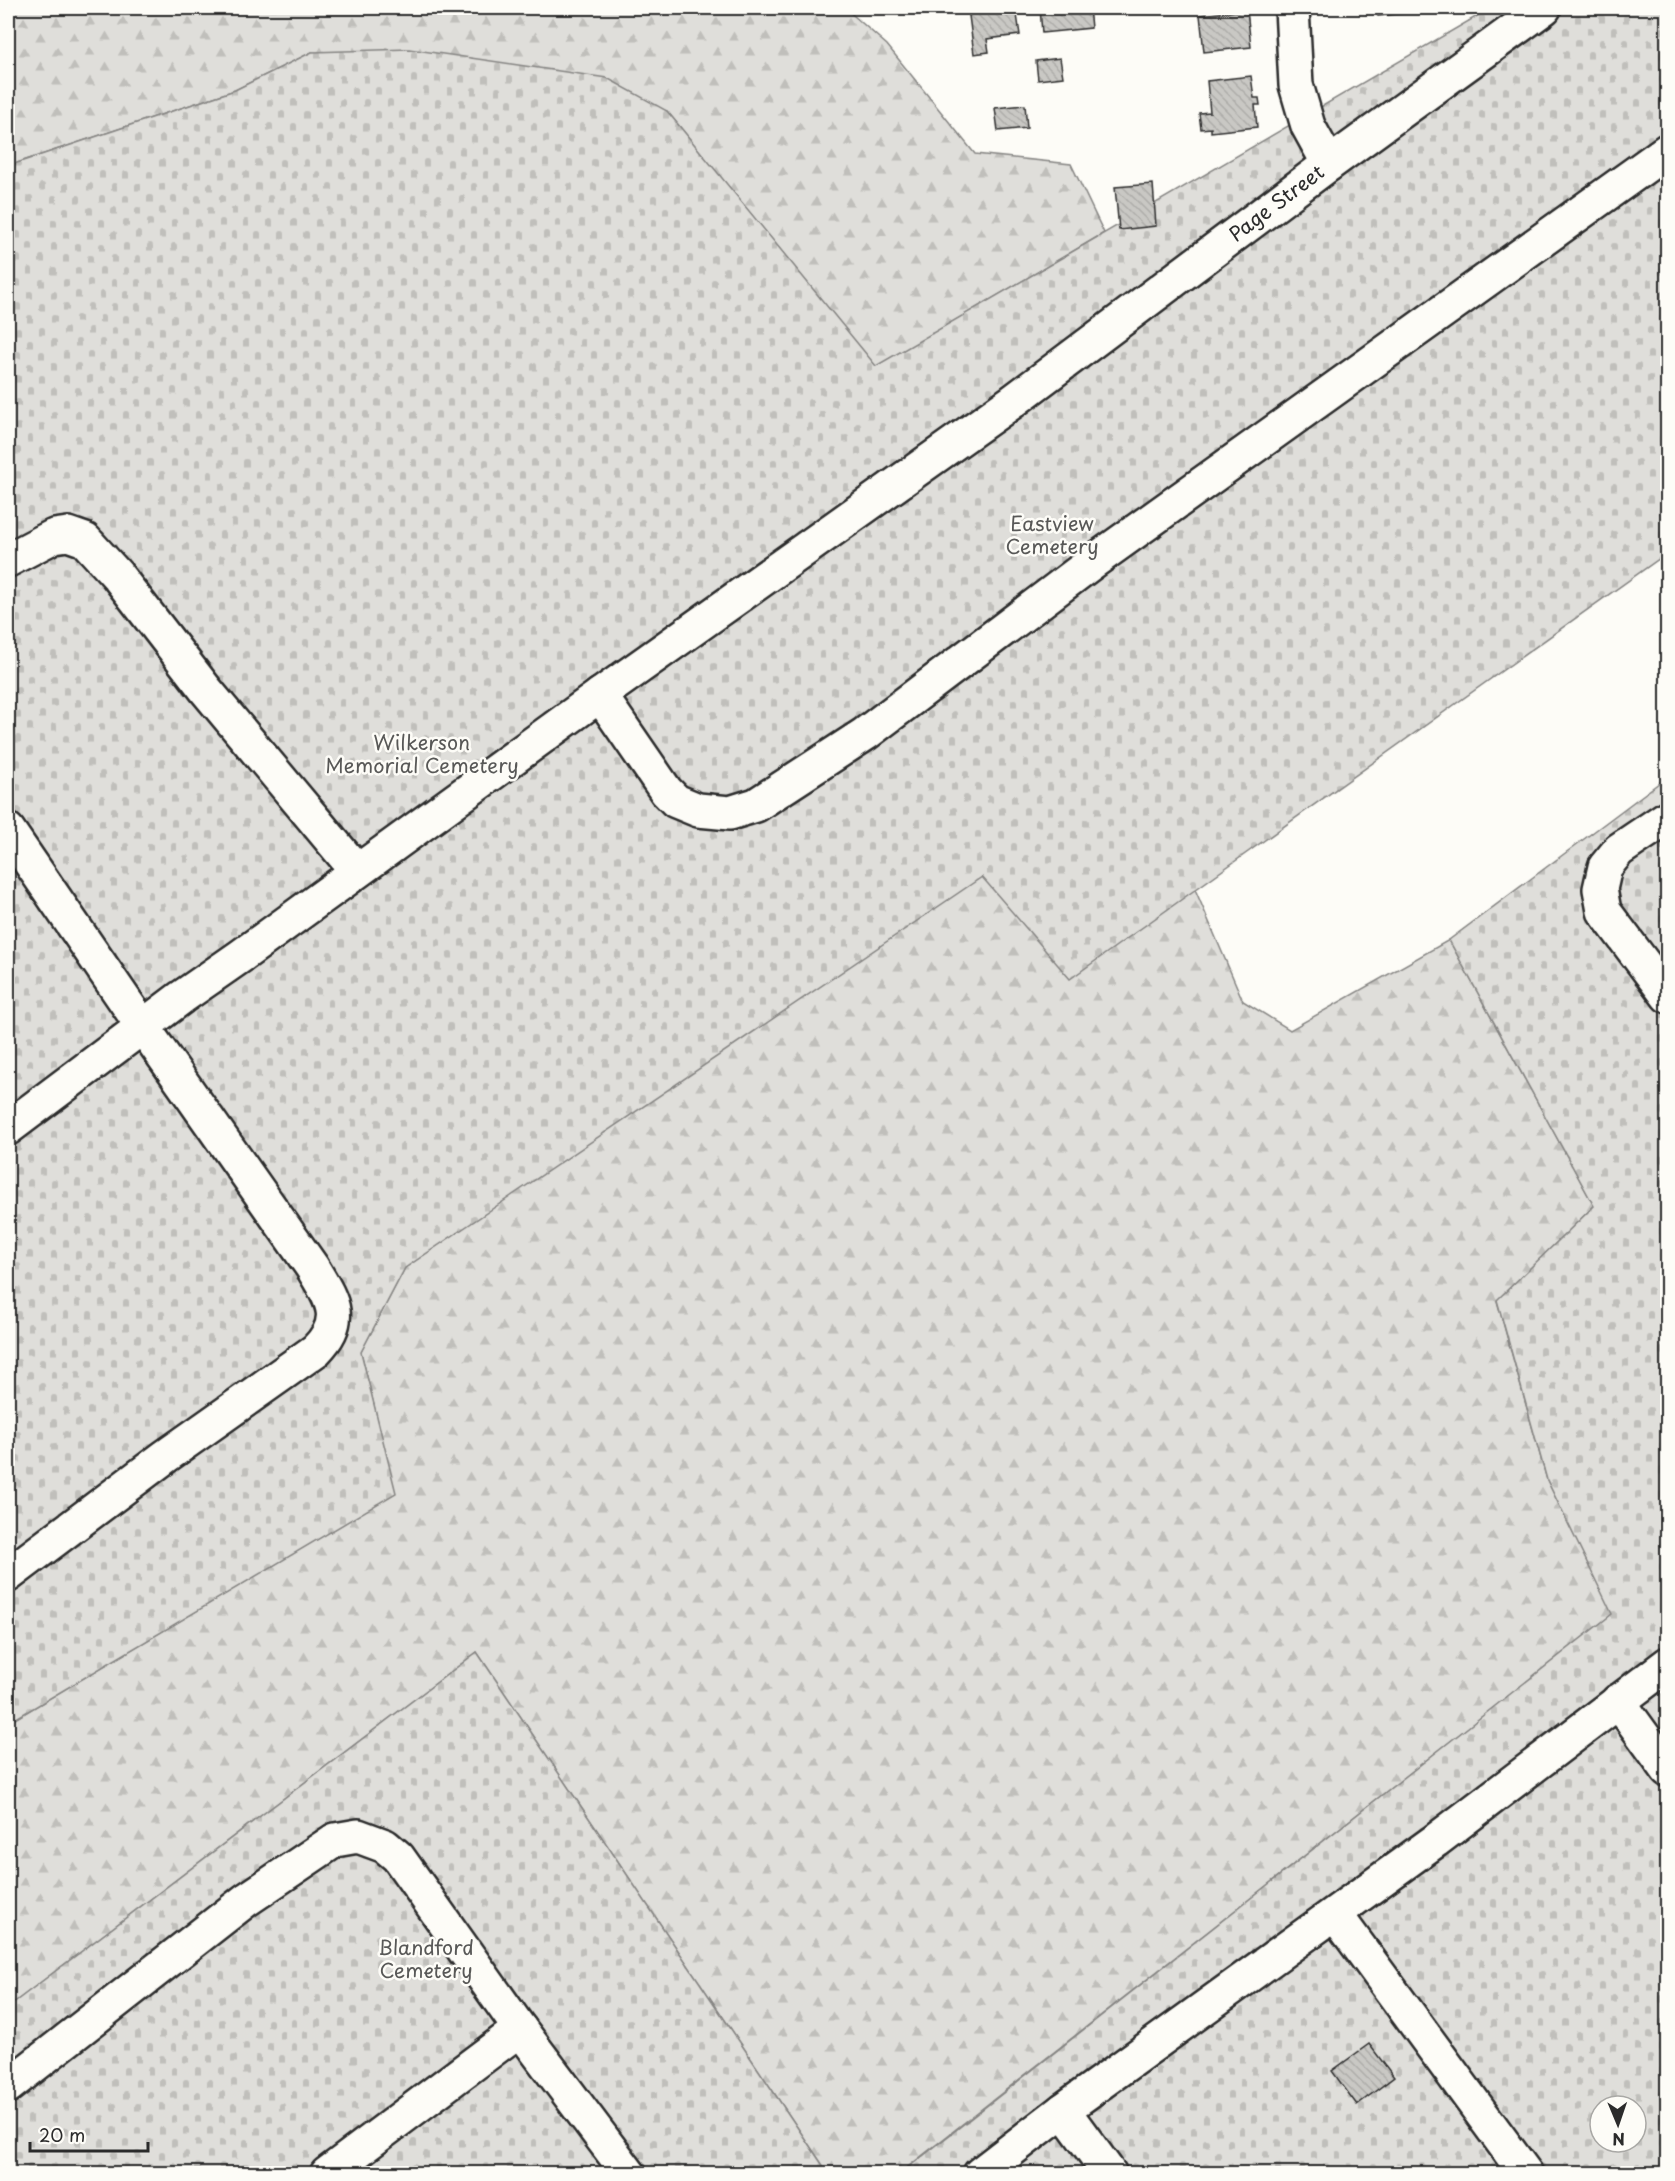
<svg xmlns="http://www.w3.org/2000/svg" width="1675" height="2181" viewBox="0 0 1675 2181" font-family="'Playpen Sans',sans-serif">
	<style>
		.forest { fill: url(#forest-firs); stroke: #858482; stroke-width: 1.5 }
		.cemetery { fill: url(#cemetery-stones); stroke: #858482; stroke-width: 1.5; fill-rule: evenodd }
		.building { fill: url(#building-back-hatch); stroke: #2b2b2b; stroke-width: 1.5 }
		.lines { fill: none; stroke-linecap: round; stroke-linejoin: round }
		.minor-casing { stroke: #2b2b2b; stroke-width: 38 }
		.minor { stroke: #fdfcf7; stroke-width: 33 }
		.labels { text-anchor: middle; stroke-width: 5; stroke-linejoin: round; paint-order: stroke }
		.street-label { font-size: 20px; fill: #2b2b2b; stroke: #fdfcf7 }
		.park-label { font-size: 20px; fill: #585857; stroke: #fdfcf7 }
	</style>
	<defs>
		<pattern id="forest-firs" width="22" height="20" patternUnits="userSpaceOnUse" patternTransform="scale(1.5)"><rect width="22" height="20" fill="#dfdeda"/><path d="M5 1l3.5 6h-7zM16 11l3.5 6h-7z" fill="#c0bfbb"/></pattern>
		<pattern id="cemetery-stones" width="16" height="16" patternUnits="userSpaceOnUse" patternTransform="scale(1.5)"><rect width="16" height="16" fill="#dfdeda"/><path d="M2 7V4a2 2 0 0 1 4 0v3zM10 15v-3a2 2 0 0 1 4 0v3z" fill="#c0bfbb"/></pattern>
		<pattern id="building-back-hatch" width="6" height="6" patternUnits="userSpaceOnUse" patternTransform="scale(1.5)"><rect width="6" height="6" fill="#c9c8c4"/><path d="M-1 5l2 2M0 0l6 6M5-1l2 2" fill="none" stroke="#adaca9"/></pattern>
	</defs>
	<rect width="100%" height="100%" fill="#fdfcf7"/>
	<filter id="ink" filterUnits="userSpaceOnUse"><feTurbulence type="fractalNoise" baseFrequency=".0167" numOctaves="2"/><feDisplacementMap in="SourceGraphic" scale="12" xChannelSelector="R" yChannelSelector="G"/><feConvolveMatrix kernelMatrix="1 2 1 2 8 2 1 2 1" color-interpolation-filters="sRGB"/></filter>
	<g filter="url(#ink)">
		<path class="forest" d="M8,8H845L887,45L975,154L1071,164L1104,233L876,367L667,111L312,52L235,90L8,166Z
			M1140,761L1243,1001L1290,1030L1449,940L1594,1206L1497,1301L1547,1480L1613,1614L900,2173H828L477,1652L8,2007V1723L395,1493L361,1352L405,1268Z"/>
		<path class="cemetery" d="M1491,8H1667V553L1070,979L982,877L405,1268L361,1352L396,1493L8,1723V166L235,90L312,52L409,49L607,78L667,111L876,366Z
			M1667,777V2173L900,2174L1612,1614L1547,1480L1497,1300L1594,1206L1449,940ZM1600,2106H1636V2142H1600Z
			M477,1652L828,2173L8,2174V2007Z"/>
		<path class="building" d="M968,8H1016L1020,35L987,39L989,52L974,54Z
			M1040,8H1089L1091,28L1042,33Z
			M1377,8H1406V13L1378,16Z
			M1247,10L1251,47L1204,52L1200,15Z
			M1060,58L1063,77L1038,80L1036,61Z
			M1251,76L1254,98H1259L1260,105H1255L1257,127L1211,132V128L1201,129L1199,113L1210,112L1207,81Z
			M1025,105L1027,128L998,131L995,108Z
			M1153,184L1156,226L1119,230L1115,187Z
			M1369,2044L1394,2077L1357,2105L1332,2071Z"/>
		<g class="lines">
			<g class="minor-casing">
				<g id="minor">
					<path d="M1292,8L1296,85L1308,126L1329,164"/>
					<path d="M8,560L54,536L68,534L85,540L117,575L206,690L357,871"/>
					<path d="M600,695L666,791L676,801L698,810L730,813L756,805L865,734L1090,564L1668,150"/>
					<path d="M1668,817L1619,850L1605,867L1600,889L1604,911L1668,996"/>
					<path d="M8,830L143,1027L312,1267C331,1299 347,1319 316,1350L166,1456L8,1575"/>
					<path id="s1" d="M8,1128L182,997L241,956L600,695L1012,402L1329,164L1544,8"/>
					<path d="M1618,1701L1668,1770"/>
					<path d="M1335,1914L1526,2174"/>
					<path d="M8,2086L246,1900L335,1840L358,1836L385,1846L398,1857L520,2029L629,2174"/>
					<path d="M1063,2110L1110,2174"/>
					<path d="M327,2174L520,2029"/>
					<path d="M980,2174L1063,2110L1435,1841L1668,1664"/>
				</g>
			</g>
			<use href="#minor" class="minor"/>
		</g>
	</g>
	<g class="labels">
		<g class="street-label">
			<text dy="7" stroke="none"><textPath href="#s1" startOffset="1570">Page Street</textPath></text>
		</g>
		<g class="park-label">
			<text x="1052" y="531">Eastview<tspan x="1052" dy="23">Cemetery</tspan></text>
			<text x="422" y="750">Wilkerson<tspan x="422" dy="23">Memorial Cemetery</tspan></text>
			<text x="426" y="1955">Blandford<tspan x="426" dy="23">Cemetery</tspan></text>
		</g>
	</g>
	<rect width="1675" height="2181" fill="none" stroke="#fdfcf7" stroke-width="30"/>
	<rect x="15" y="15" width="1645" height="2151" fill="none" stroke="#2b2b2b" stroke-width="2" filter="url(#ink)"/>
	<g transform="translate(1618 2124) rotate(178)"><circle r="28" fill="#fdfcf7" stroke="#a9a8a5" stroke-width="1.5"/>
	<path d="M0-4.5L10 22L0 15L-10 22Z" fill="#2b2b2b"/>
	<text y="-9" font-size="16" font-weight="bold" text-anchor="middle" fill="#2b2b2b">N</text>
	</g>
	<path d="M30 2142v9h118v-9" fill="none" stroke="#2b2b2b" stroke-width="3"/>
	<text x="39" y="2142" font-size="18" fill="#2b2b2b" stroke="#fdfcf7" stroke-width="4.5" paint-order="stroke">20 m</text>
</svg>
